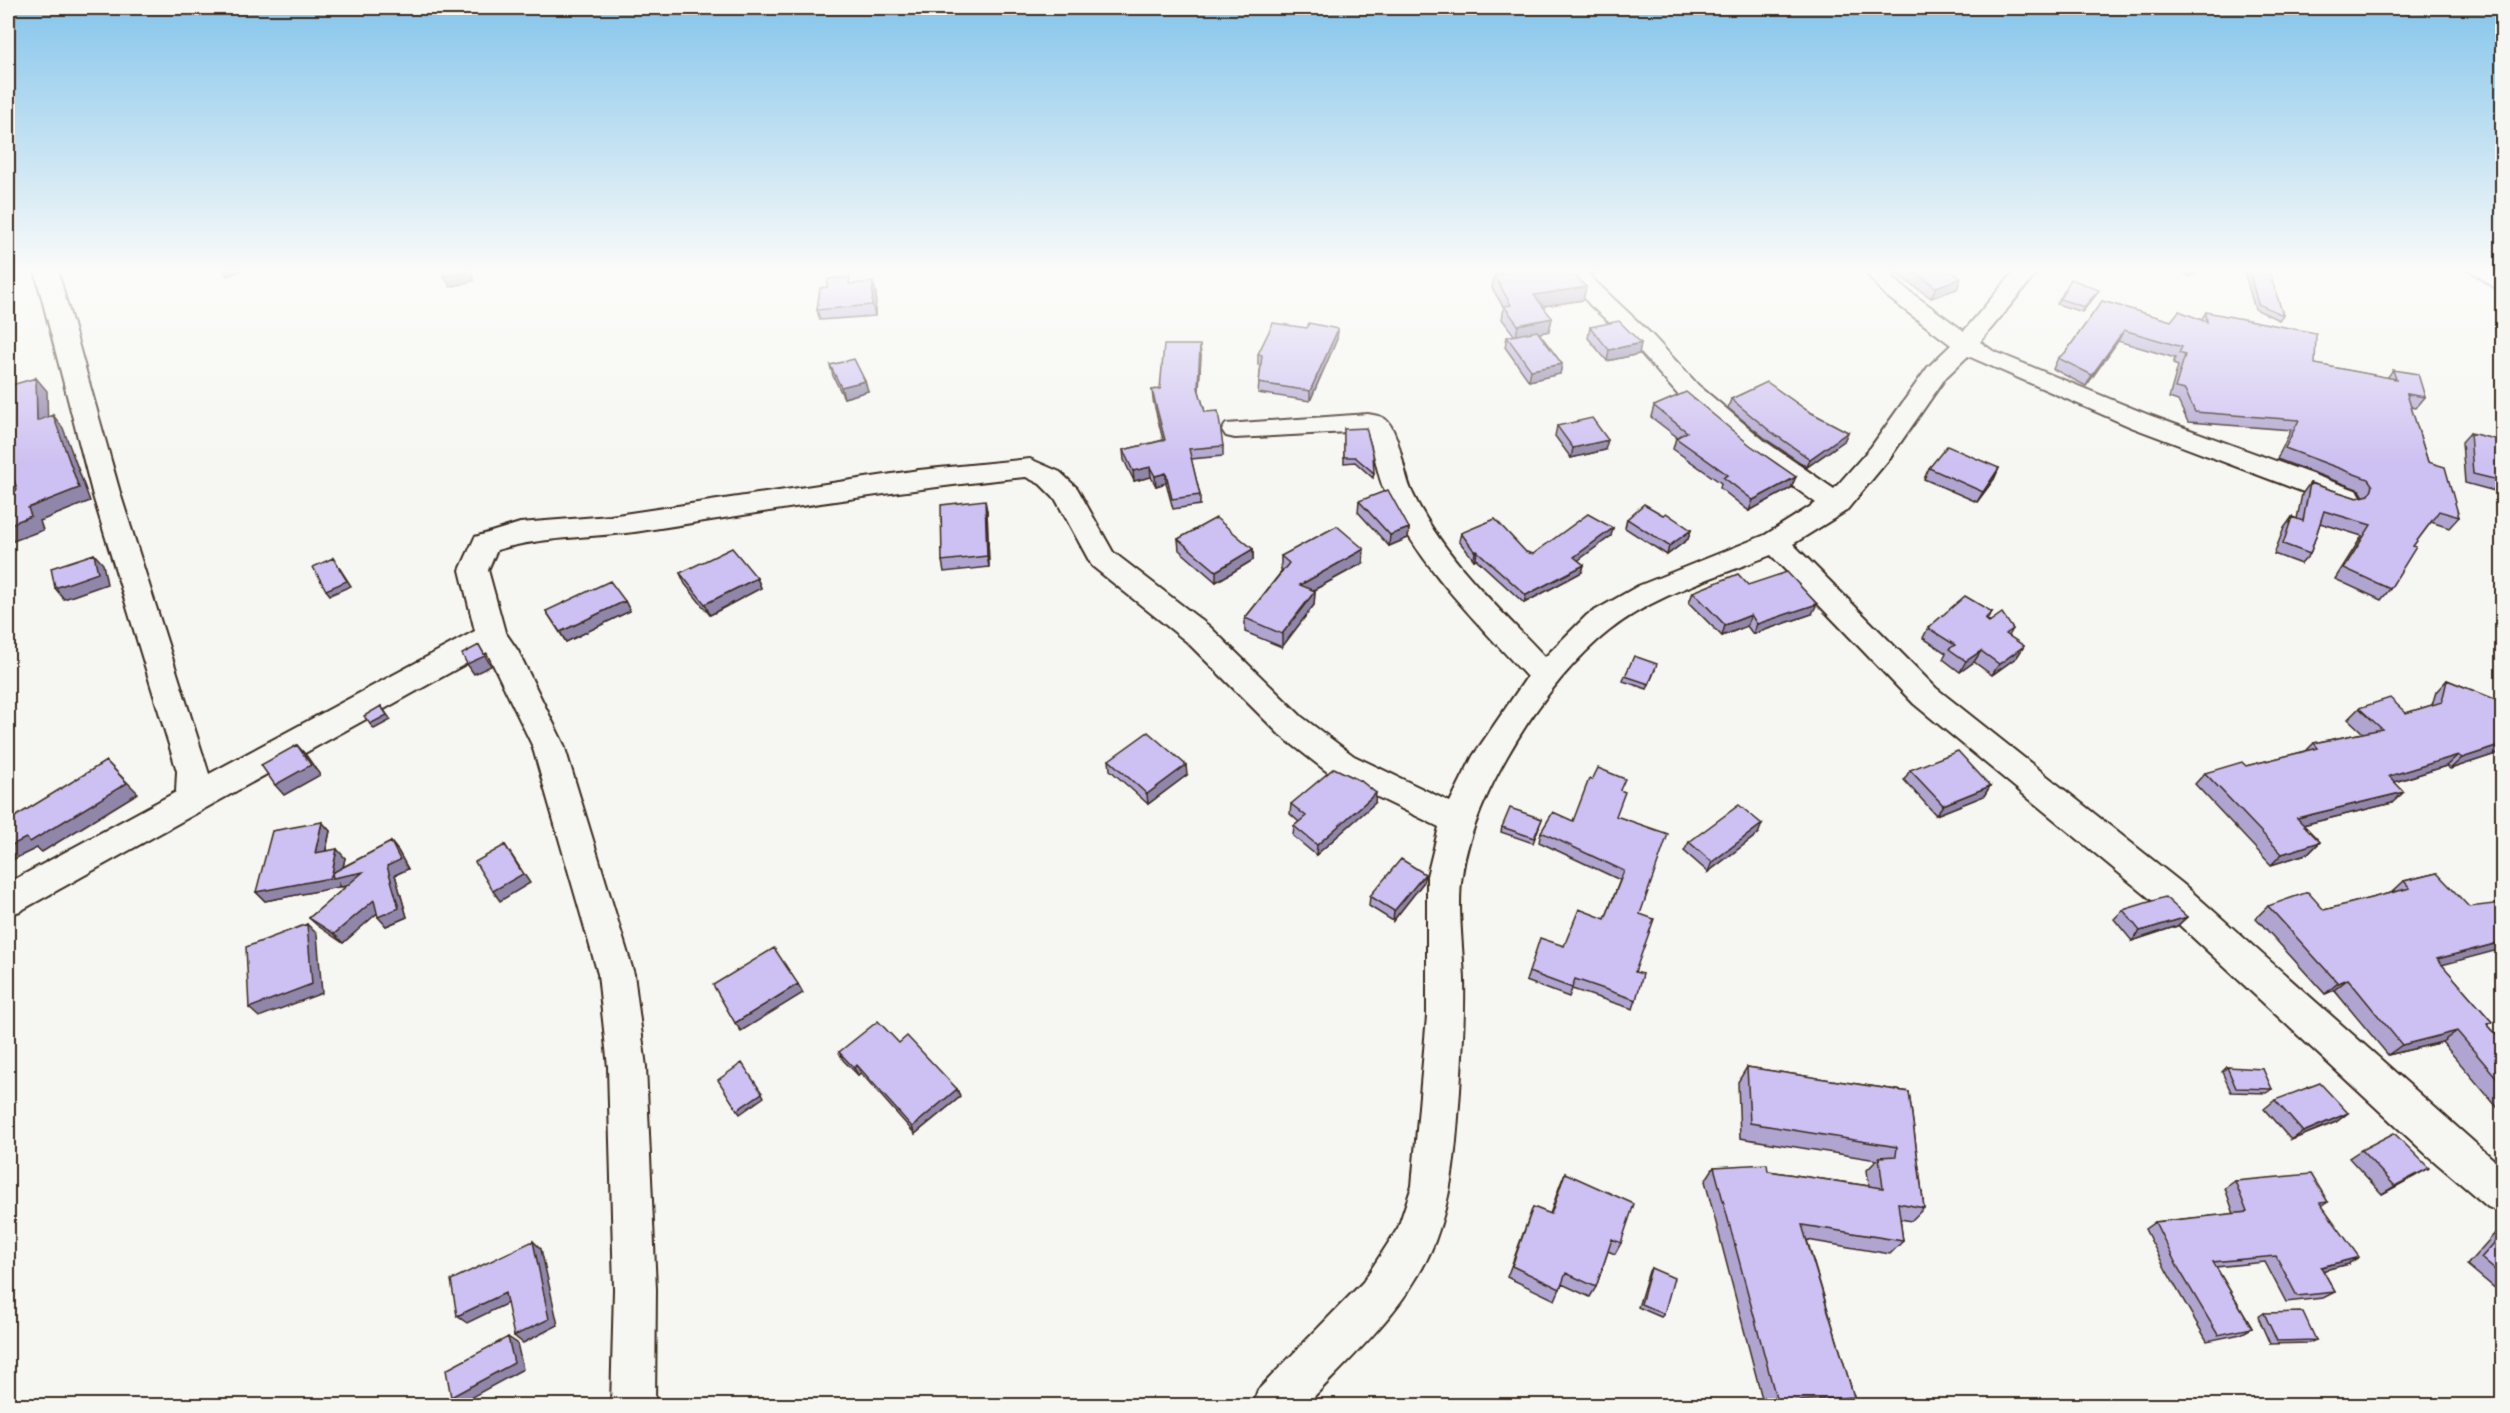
<svg xmlns="http://www.w3.org/2000/svg" width="2510" height="1413" viewBox="0 0 2510 1413" font-family="Itim,sans-serif">
	<style>
		.lines { fill: none; stroke-linecap: round; stroke-linejoin: round }
		.street-casing { stroke: #3b2a1e; stroke-width: 4 }
		.street { fill: #f6f6f2; fill-rule: evenodd }
		.wall { fill: #b0a5d0; stroke: #3b2a1e; stroke-width: 1.5 }
		.shaded-wall { fill: #9086a9; stroke: #3b2a1e; stroke-width: 1.5 }
		.building { fill: #cdc0f2; stroke: #3b2a1e; stroke-width: 1.5 }
	</style>
	<rect width="100%" height="100%" fill="#f6f6f2"/>
	<filter id="ink" filterUnits="userSpaceOnUse"><feTurbulence type="fractalNoise" baseFrequency=".0167" numOctaves="2"/><feDisplacementMap in="SourceGraphic" scale="12" xChannelSelector="R" yChannelSelector="G"/><feConvolveMatrix kernelMatrix="1 2 1 2 8 2 1 2 1" color-interpolation-filters="sRGB"/></filter>
	<g filter="url(#ink)">
		<g class="lines">
			<g class="street-casing">
				<path id="street" d="M34,268H57L121,496L209,774L475,631L460,570L475,537L520,523L610,516L919,470L1030,459L1060,472L1077,488L1113,552L1209,626L1302,717L1354,756L1450,802L1473,756L1527,677C1475,620 1417,564 1385,492C1376,473 1375,450 1367,431L1235,438L1226,436L1222,430L1226,424L1368,414C1373,415 1381,416 1385,419C1400,431 1403,474 1412,492C1442,556 1497,606 1545,657L1587,615L1638,586L1765,535L1816,503L1748,454L1680,397L1633,344L1590,305L1571,282L1565,278H1535L1521,268H1581L1651,334L1698,385L1766,442L1834,489L1871,447L1928,367L1951,345L1886,296L1862,268H1886L1902,286L1964,331L2017,268H2041L1980,342L1993,351L2149,415L2358,491L2362,498L2358,505L2348,507L2338,505L2131,427L1968,356L1946,377L1889,459L1846,511L1793,544L1936,688L2183,884L2502,1167V1213L2488,1207L2427,1155L2159,906L1914,704L1771,555C1717,577 1655,594 1609,631C1546,680 1473,795 1462,875C1457,905 1463,949 1464,980C1465,1017 1462,1054 1460,1091C1456,1143 1454,1191 1435,1241C1410,1306 1352,1356 1305,1406H1252L1258,1390L1363,1282L1398,1228L1412,1186L1427,1016V876L1439,827L1330,774L1280,735L1187,642L1092,566L1056,500L1040,484L1026,477C897,490 769,511 641,531C593,538 543,536 497,550L488,570L505,632L518,651L564,745L634,974L646,1067L656,1289L655,1406H611L614,1289L608,1067L598,974L532,745L487,652L20,911L8,915V883L176,792L177,771L93,496Z
					M2467,268H2496L2502,273V289L2494,287Z"/>
			</g>
			<use href="#street" class="street"/>
		</g>
		<path class="wall" d="M1498,268H1568L1586,287L1583,300L1542,306L1552,318L1549,331L1539,333L1562,364L1560,374L1529,381L1505,347L1507,337L1514,335L1502,319L1504,308L1492,288L1494,275L1499,274Z
			M1584,268H1613L1592,275Z
			M1891,268H1947L1961,278L1957,289L1931,298L1891,270Z
			M2174,268H2201L2191,277Z
			M2243,268H2268L2283,315L2279,320L2255,309Z
			M2071,279L2096,295L2082,312L2057,304Z
			M852,284L876,292L875,316L820,320L817,310Z
			M2102,301L2171,321L2201,320L2206,312L2315,364L2387,378L2393,370L2425,397L2416,408L2411,407L2428,462L2459,517L2449,528L2431,522L2413,546L2390,589L2381,600L2335,579L2362,536L2320,523L2310,554L2301,564L2274,554L2284,528L2292,517L2297,519L2302,494L2310,483L2357,498L2364,497L2360,490L2277,459L2291,430L2188,422L2178,401L2169,398L2178,366L2173,364L2175,358L2118,341L2086,386L2053,369L2058,358L2065,353Z
			M1590,327L1639,354L1607,361L1588,338Z
			M1307,328L1338,329L1337,339L1310,401L1258,393L1259,383L1261,365H1258V354Z
			M1201,355L1199,391L1205,412L1223,446V456L1191,459L1200,495V505L1173,509L1166,483L1156,486L1151,477L1134,481L1124,460L1123,450L1163,440L1153,400L1152,390L1160,389Z
			M830,365L868,391L844,398L833,376Z
			M1731,399L1808,411L1848,432L1844,441L1807,467L1767,440L1728,408Z
			M1654,406L1791,488L1749,511L1720,488L1721,483L1673,449L1676,438L1677,437L1651,417Z
			M1557,426L1605,450L1571,458L1555,436Z
			M1344,429L1374,473L1373,478L1355,462L1344,463Z
			M2470,433L2502,441V493L2465,483L2462,442Z
			M1929,468H1999L1994,479L1977,502L1924,479Z
			M1359,501L1409,528L1408,538L1389,546L1358,512Z
			M987,511L989,567L944,572L942,561Z
			M1663,515L1691,530L1688,539L1667,555L1625,528L1627,519Z
			M1461,533L1533,554L1611,536L1578,560L1584,565L1582,572L1524,603L1476,559L1474,560L1459,541Z
			M1178,539L1253,549V560L1216,582L1179,550Z
			M1281,556L1363,563L1314,590L1315,591L1314,605L1282,647L1245,632V618L1282,571L1281,570Z
			M680,573L757,578L761,588L710,615L685,584Z
			M1748,585L1812,614L1753,634L1747,626L1722,636L1689,603L1693,592Z
			M625,601L630,611L566,642L546,611Z
			M1992,612L1987,620L2013,629L2009,636L2024,646L2017,657L1992,675L1974,662L1960,672L1943,659L1946,653L1923,638L1928,628Z
			M1655,670L1647,689L1623,681L1625,676Z
			M2447,680L2502,702V752L2450,769L2446,766L2395,782L2392,803L2303,825L2320,842L2309,853L2271,865L2195,784L2205,773L2246,766L2306,751L2314,743L2363,733L2348,719L2359,708L2406,713L2432,705L2436,692Z
			M1109,760L1187,775L1148,804L1110,770Z
			M1910,770L1990,786L1984,796L1936,815L1904,780Z
			M1620,790L1616,816L1640,914L1635,972L1636,1000L1633,1009L1572,989L1569,997L1526,981L1529,972L1564,946L1605,919L1620,880L1539,842L1541,832L1573,821Z
			M1375,803L1316,855L1293,836L1294,826L1299,822L1290,814L1291,804Z
			M1542,819L1533,843L1501,832L1502,827Z
			M322,822L330,831L326,851L345,858L343,867L391,842L398,851L408,869L395,875L407,917L386,926L377,913L343,943L318,926L309,918L347,886L341,887L339,884V887L265,901L256,892Z
			M1758,834L1708,872L1684,851L1689,842Z
			M2437,873L2442,965L2492,1022L2488,1025L2502,1041V1113L2442,1042L2388,1055L2334,990L2325,994L2256,918L2268,906L2324,910L2391,893L2404,881Z
			M1423,883L1393,921L1369,906L1370,896Z
			M2123,910L2187,917L2177,926L2132,941L2114,919Z
			M839,1052L957,1089L960,1097L915,1134L861,1073L858,1075L843,1060Z
			M1747,1067L1909,1092L1924,1208L1911,1221L1900,1219L1903,1241L1890,1254L1807,1240L1854,1397L1844,1406H1764L1705,1181L1714,1167L1768,1171L1869,1186L1867,1170L1877,1160L1740,1138L1738,1082Z
			M2227,1067L2272,1089L2266,1093L2231,1092L2222,1072Z
			M2275,1100L2348,1113L2336,1122L2291,1140L2264,1109Z
			M2361,1150L2415,1176L2382,1194L2349,1158Z
			M1565,1173L1621,1243L1615,1254L1608,1251L1596,1287L1590,1297L1562,1284L1555,1300L1507,1277L1533,1207L1550,1214L1560,1185Z
			M2235,1181L2328,1202L2322,1206L2348,1264L2323,1270L2335,1292L2323,1298L2286,1302L2265,1262L2216,1267L2252,1328L2241,1334L2207,1341L2167,1272L2145,1229L2155,1222L2234,1214L2225,1188Z
			M2502,1229V1286L2496,1289L2467,1265L2496,1232Z
			M1651,1268L1664,1314L1661,1317L1638,1307L1649,1271Z
			M2264,1313L2316,1340L2309,1343L2270,1344L2258,1317Z"/>
		<path class="shaded-wall" d="M222,268H248L227,276Z
			M469,268H471L474,281L450,287L444,276Z
			M1594,268H1613L1592,275Z
			M2195,268H2201L2191,277Z
			M1961,278L1957,289L1931,298L1936,287Z
			M873,282L876,292L875,316L872,305Z
			M1586,287L1583,300L1531,308L1534,295Z
			M2099,290L2096,295L2082,312L2084,307Z
			M1552,318L1549,331L1516,338L1518,325Z
			M1338,329L1337,339L1310,401V391Z
			M2124,330L2118,341L2086,386L2092,375Z
			M1641,343L1639,354L1607,361L1609,350Z
			M1200,345L1201,355L1198,399V388Z
			M1562,364L1560,374L1529,381L1531,370Z
			M36,378L47,391L48,434L37,421Z
			M865,381L868,391L844,398L841,387Z
			M53,415L63,428L90,501L40,521L43,530L8,543V525L28,508Z
			M1848,432L1844,441L1807,467L1810,459Z
			M1608,440L1605,450L1571,458L1573,448Z
			M1150,467L1151,477L1134,481L1133,471Z
			M1999,468L1994,479L1977,502L1983,492Z
			M1166,473V483L1156,486L1155,476Z
			M1796,477L1791,488L1749,511L1753,500Z
			M985,500L987,511L989,567L987,556Z
			M1409,528L1408,538L1389,546L1390,535Z
			M1613,528L1611,536L1572,565L1574,557Z
			M1691,530L1688,539L1667,555L1669,546Z
			M1253,549V560L1216,582V571Z
			M1364,549L1363,563L1299,598L1300,585Z
			M1477,551L1476,559L1474,560L1475,552Z
			M94,554L103,564L107,584L64,599L55,588Z
			M333,558L351,586L330,595L326,590Z
			M1584,565L1582,572L1524,603L1526,595Z
			M757,578L761,588L710,615L705,604Z
			M1315,591L1314,605L1282,647V634Z
			M625,601L630,611L566,642L560,632Z
			M1817,604L1812,614L1753,634L1757,624Z
			M1751,615L1747,626L1722,636L1725,625Z
			M479,645L491,666L474,674L467,664Z
			M2024,646L2017,657L1992,675L1999,664Z
			M1981,651L1974,662L1960,672L1966,661Z
			M381,706L391,720L374,729L370,724Z
			M8,716L14,732L8,734Z
			M297,745L306,755L320,775L284,795L275,785Z
			M2502,745V752L2450,769L2462,758Z
			M2458,755L2446,766L2378,787L2389,776Z
			M106,761L138,793L42,852L37,848L8,862V847Z
			M1186,765L1187,775L1148,804L1147,794Z
			M1990,786L1984,796L1936,815L1943,805Z
			M2404,792L2392,803L2286,829L2297,818Z
			M1376,793L1375,803L1316,855L1317,845Z
			M322,822L330,831L323,862L315,853Z
			M1762,824L1758,834L1708,872L1712,862Z
			M391,842L398,851L408,869L395,875L407,917L386,926L378,917Z
			M2320,842L2309,853L2271,865L2282,854Z
			M505,845L530,883L500,901L493,891Z
			M337,849L345,858L341,876L363,872L371,881L341,887L339,884V887L265,901L256,892L332,873Z
			M1425,874L1423,883L1393,921L1394,911Z
			M374,900L382,909L343,943L334,934Z
			M2187,917L2177,926L2132,941L2140,931Z
			M307,924L317,934L322,993L259,1017L249,1008Z
			M2502,942V949L2423,970L2437,959Z
			M2348,979L2334,990L2325,994L2338,983Z
			M798,984L803,993L741,1031L735,1023Z
			M2457,1031L2442,1042L2388,1055L2402,1045Z
			M857,1065L861,1073L858,1075L854,1068Z
			M957,1089L960,1097L915,1134L912,1127Z
			M762,1093L764,1097L740,1114L737,1110Z
			M2348,1113L2336,1122L2291,1140L2303,1132Z
			M2429,1168L2415,1176L2382,1194L2395,1186Z
			M533,1241L541,1249L558,1325L523,1343L514,1336Z
			M2359,1257L2348,1264L2310,1274L2321,1267Z
			M505,1293L514,1300L467,1323L457,1316Z
			M508,1337L517,1343L523,1369L461,1403L451,1397Z"/>
		<path class="building" d="M443,268H469V270L444,276Z
			M1501,268H1568L1586,287L1534,295L1552,318L1518,325L1504,306L1511,305L1494,275L1502,274Z
			M1908,268H1947L1961,278L1936,287Z
			M2248,268H2268L2283,315L2258,304Z
			M850,277L849,284L873,282L872,305L817,310L820,288L827,287L828,279Z
			M2071,279L2099,290L2084,307L2060,299Z
			M2102,301L2171,321L2179,311L2207,322L2206,312L2316,333L2315,364L2396,379L2393,370L2418,374L2425,397L2407,394L2428,462L2445,467L2459,517L2439,511L2413,546L2416,547L2390,589L2344,568L2371,525L2324,511L2310,554L2283,544L2292,517L2303,521L2310,483L2357,498L2369,495L2373,486L2368,479L2285,448L2299,420L2195,412L2185,390L2175,388L2185,355L2179,353L2182,347L2124,330L2092,375L2058,358L2065,353Z
			M1619,321L1641,343L1609,350L1590,327Z
			M1273,323L1307,328L1309,323L1338,329L1310,391L1259,383L1262,355L1258,354Z
			M1537,331L1562,364L1531,370L1507,337Z
			M1164,345H1200L1198,388L1205,412L1218,411L1223,446L1189,449L1200,495L1172,499L1166,473L1155,476L1150,467L1133,471L1123,450L1165,440L1152,390L1160,389Z
			M854,359L865,381L841,387L830,365Z
			M36,378L37,421L53,415L79,488L28,508L31,516L8,525V493L17,490L8,458V386Z
			M1767,382L1808,411L1848,432L1810,459L1770,431L1731,399Z
			M1686,392L1750,445L1796,477L1753,500L1723,477L1728,475L1676,438L1687,432L1654,406Z
			M1592,418L1608,440L1573,448L1557,426Z
			M1366,428L1373,454L1374,473L1355,457H1344V429Z
			M2470,433L2502,441V481L2473,474Z
			M1947,446L1999,468L1983,492L1929,468Z
			M1388,490L1409,528L1390,535L1359,501Z
			M985,500L987,556L942,561L941,505Z
			M1644,504L1663,515L1666,513L1691,530L1669,546L1627,519Z
			M1588,514L1613,528L1574,557L1584,565L1526,595L1477,551L1475,552L1461,533L1495,519L1526,552L1533,554Z
			M1216,518L1253,549L1216,571L1178,539Z
			M1337,526L1364,549L1300,585L1315,591L1282,634L1245,618L1289,563L1281,556Z
			M732,548L757,578L705,604L680,573Z
			M94,554L98,573L55,588L51,568Z
			M333,558L347,581L326,590L313,567Z
			M1787,572L1817,604L1757,624L1751,615L1725,625L1693,592L1738,574L1748,585Z
			M610,581L625,601L560,632L546,611Z
			M1965,596L1992,612L1985,619L1989,622L2002,613L2013,629L2006,634L2024,646L1999,664L1981,651L1966,661L1949,649L1955,645L1928,628Z
			M479,645L485,656L467,664L462,654Z
			M1634,656L1657,664L1649,684L1625,676Z
			M2447,680L2502,702V745L2462,758L2458,755L2389,776L2404,792L2297,818L2320,842L2282,854L2205,773L2242,762L2246,766L2318,748L2314,743L2382,729L2359,708L2390,698L2406,713L2442,702Z
			M381,706L387,715L370,724L364,716Z
			M1148,732L1186,765L1147,794L1109,760Z
			M297,745L311,765L275,785L261,765Z
			M1958,751L1990,786L1943,805L1910,770Z
			M106,761L127,783L30,842L26,838L8,847V821Z
			M1334,768L1361,781L1376,793L1317,845L1294,826L1306,816L1291,804Z
			M1598,768L1625,779L1620,790L1625,792L1616,816L1668,834L1640,914L1654,919L1635,972L1643,974L1636,1000L1575,979L1572,988L1529,972L1540,938L1564,946L1579,909L1605,919L1624,871L1541,832L1553,812L1573,821L1589,779L1592,780Z
			M1739,805L1762,824L1712,862L1689,842Z
			M1510,808L1542,819L1534,838L1502,827Z
			M322,822L315,853L337,849L332,873L391,842L400,860L387,866L399,908L378,917L374,900L334,934L309,918L363,872L333,878L332,873L330,878L256,892L272,831Z
			M505,845L523,874L493,891L475,862Z
			M1401,859L1425,874L1394,911L1370,896Z
			M2437,873L2469,907L2502,903V942L2437,959L2492,1022L2487,1024L2502,1041V1084L2457,1031L2402,1045L2348,979L2338,983L2268,906L2308,892L2324,910L2410,888L2404,881Z
			M2165,897L2187,917L2140,931L2123,910Z
			M307,924L312,984L249,1008L246,947Z
			M774,948L798,984L735,1023L713,985Z
			M878,1021L899,1043L907,1036L957,1089L912,1127L857,1065L854,1068L839,1052Z
			M742,1063L762,1093L737,1110L718,1080Z
			M1747,1067L1909,1092L1924,1208L1898,1203L1903,1241L1802,1225L1854,1397L1777,1402L1714,1167L1767,1164L1768,1171L1883,1188L1879,1157L1896,1156L1897,1147L1750,1123Z
			M2227,1067L2263,1069L2272,1089L2236,1088Z
			M2320,1083L2348,1113L2303,1132L2275,1100Z
			M2394,1133L2429,1168L2395,1186L2361,1150Z
			M1565,1173L1634,1204L1621,1243L1612,1239L1596,1287L1566,1273L1560,1289L1512,1266L1533,1207L1551,1214Z
			M2311,1174L2328,1202L2320,1203L2359,1257L2321,1267L2335,1292L2297,1296L2276,1256L2213,1262L2252,1328L2218,1335L2177,1266L2155,1222L2247,1212L2235,1181Z
			M2502,1234V1276L2481,1258Z
			M533,1241L549,1319L514,1336L505,1293L457,1316L451,1280Z
			M1651,1268L1674,1278L1664,1314L1641,1304Z
			M2303,1312L2316,1340L2277,1341L2264,1313Z
			M508,1337L514,1363L451,1397L446,1370Z"/>
	</g>
	<linearGradient id="sky" x2="0" y2="1"><stop stop-color="#85c5eb"/><stop offset="0.58" stop-color="#fbfbf9"/><stop offset="1" stop-color="#fbfbf9" stop-opacity="0"/></linearGradient>
	<rect width="2510" height="466" fill="url(#sky)"/>
	<rect width="2510" height="1413" fill="none" stroke="#f6f6f2" stroke-width="30"/>
	<rect x="15" y="15" width="2480" height="1383" fill="none" stroke="#3b2a1e" stroke-width="2" filter="url(#ink)"/>
</svg>
